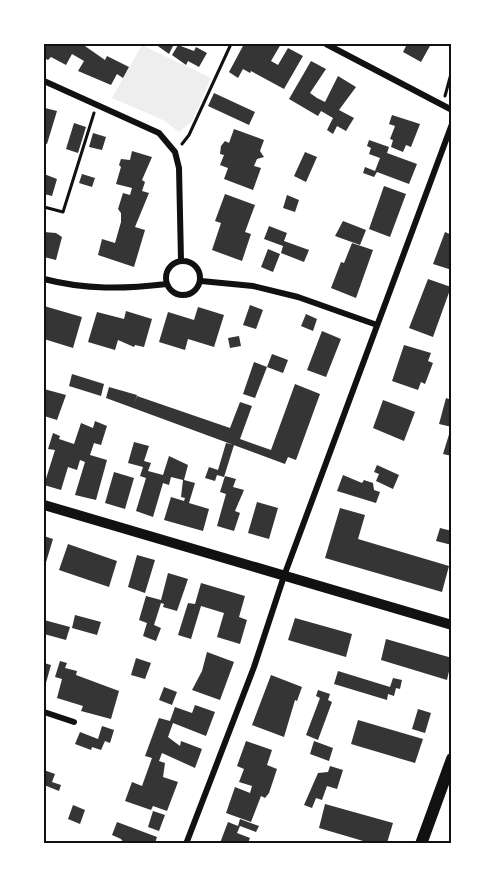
<svg xmlns="http://www.w3.org/2000/svg" width="495" height="887" viewBox="0 0 495 887" font-family="'Sofia Sans Condensed',sans-serif">
	<style>
		.green { fill: #eee }
		.building { fill: #353535 }
		.lines { fill: none; stroke-linecap: round; stroke-linejoin: round }
		.path { stroke: #111; stroke-width: 3 }
		.minor { stroke: #111; stroke-width: 6 }
		.tertiary { stroke: #111; stroke-width: 10 }
		.secondary { stroke: #111; stroke-width: 12 }
		.neatline { fill: none; stroke: #111; stroke-width: 2 }
	</style>
	<rect width="100%" height="100%" fill="#fff"/>
	<path class="green" d="M142,45L211,78L192,121L179,132L163,120L112,98Z"/>
	<path class="building" d="M44,44H82L105,60L107,56L129,67L123,78L117,74L111,85L78,71L84,61L72,54L66,65L51,57L48,60L44,58Z
		M155,44H174L169,54Z
		M244,44H281L271,61L278,65L288,48L303,56L284,89L251,71L250,73L243,69L238,78L229,72Z
		M407,44H431L421,62L403,52Z
		M178,45L194,51L196,47L207,53L199,67L188,61L186,65L172,55Z
		M311,61L326,69L310,93L317,98L325,102L338,76L356,87L339,110L354,118L346,131L337,126L333,134L327,130L333,118L321,111L318,116L289,99Z
		M214,93L255,112L249,125L208,106Z
		M45,108L57,111L47,144L44,143Z
		M392,115L420,124L411,147L406,145L403,152L391,147L393,140L390,139L395,126L389,124Z
		M74,123L86,127L78,153L66,149Z
		M234,129L264,140L260,151L264,157L257,159L254,166L261,168L253,190L224,179L228,168L220,165L224,155L220,154L221,146L225,141L229,143Z
		M93,133L106,137L102,150L89,147Z
		M369,140L389,147L387,153L417,164L409,184L377,172L374,177L363,173L365,167L375,171L380,158L369,154L371,148L367,146Z
		M132,151L152,157L142,180L145,182L142,191L149,193L135,227L145,230L134,267L98,255L102,239L115,243L121,222V213L118,209L123,193L130,195L132,188L116,184L121,167L119,165L121,159L130,160Z
		M305,152L317,157L306,182L294,176Z
		M44,174L57,179L52,196L44,194Z
		M82,174L95,178L92,187L79,183Z
		M384,186L406,194L390,237L369,229Z
		M225,194L255,205L245,232L251,234L242,261L212,250L221,223L215,221Z
		M287,195L299,200L295,212L283,208Z
		M343,221L366,230L360,245L335,236Z
		M269,226L287,233L284,241L309,250L304,262L281,253L283,246L264,239Z
		M44,232L56,233L62,237L56,260L44,257Z
		M445,232L452,235V270L433,264Z
		M352,243L373,250L356,298L331,288L341,262L344,263Z
		M268,249L280,254L273,272L261,267Z
		M428,279L451,287L433,337L409,328Z
		M250,305L263,310L256,329L243,325Z
		M44,306L82,317L73,348L44,339Z
		M198,307L224,315L214,347L188,339L185,350L159,342L168,312L194,320Z
		M126,311L152,319L144,347L135,345L134,347L118,340L115,350L88,342L97,312L124,319Z
		M306,314L317,319L313,331L301,326Z
		M322,331L341,339L326,377L307,370Z
		M239,336L241,346L230,348L228,338Z
		M404,345L431,353L428,361L433,363L425,384L421,382L418,390L392,381Z
		M272,354L288,360L283,373L267,367Z
		M254,362L267,367L255,398L243,394Z
		M72,374L104,384L101,396L69,386Z
		M295,384L320,394L296,460L288,457L285,464L106,398L109,387L137,395L135,402L137,396L230,428L240,402L252,406L240,439L271,450Z
		M44,389L66,395L57,420L44,416Z
		M446,398L452,400V427L439,424Z
		M383,400L415,412L404,441L373,428Z
		M95,421L107,426L101,445L94,443L90,455L107,460L96,500L75,495L85,462L80,460L77,470L68,467L61,490L44,485L55,450L48,449L53,433L60,436L59,439L74,444L81,423L93,428Z
		M451,428H452V456L443,454Z
		M134,442L149,446L144,461L151,463L148,471L163,475L169,456L188,465L184,480L195,483L189,503L209,509L203,531L164,520L171,497L184,501L185,498L181,497L183,480L171,477L169,485L163,483L153,517L136,511L146,478L140,476L143,467L128,463Z
		M226,443L234,445L224,477L217,475L215,481L205,478L209,467L218,470Z
		M377,465L399,475L393,489L376,481L379,474L374,472Z
		M114,472L134,478L125,509L105,503Z
		M343,475L362,483L364,480L373,483L374,490L380,492L376,503L337,491Z
		M225,476L236,479L233,487L244,490L235,511L240,513L234,531L217,526L226,494L220,492Z
		M257,502L278,508L269,539L248,533Z
		M340,508L365,515L358,539L449,566L442,592L325,558Z
		M440,528L452,531V545L436,541Z
		M44,536L53,539L44,569Z
		M68,544L117,561L109,587L59,570Z
		M137,555L155,560L145,593L128,587Z
		M168,573L188,579L177,611L163,607L164,604L161,603L154,625L161,628L156,641L143,636L147,623L139,620L146,596L161,600Z
		M201,583L245,596L239,617L247,620L240,644L217,637L224,613L201,606L191,639L178,635L188,603L195,604Z
		M75,615L101,622L97,635L72,628Z
		M295,618L352,634L346,657L288,640Z
		M44,620L70,627L66,640L44,634Z
		M386,639L452,658L447,680L381,660Z
		M207,652L234,662L220,700L192,690L202,671Z
		M136,658L151,663L145,679L131,675Z
		M60,661L67,663L65,668L77,671L76,675L119,691L111,719L81,711L83,706L57,698L62,679L55,677Z
		M44,663L51,665L44,690Z
		M338,671L390,687L393,678L402,680L400,689L396,688L394,696L388,694L387,700L334,684Z
		M271,675L302,687L297,701L295,700L284,737L252,725Z
		M164,687L177,692L172,705L159,700Z
		M318,690L330,694L328,700L332,702L318,740L306,735L320,698L316,696Z
		M195,705L215,712L206,736L173,723L168,737L180,746L181,741L202,749L195,768L162,753L159,761L165,763L163,777L178,782L167,811L153,806L151,810L125,801L132,782L142,786L152,758L145,756L159,718L170,721L175,707L192,713Z
		M418,709L431,713L425,733L412,729Z
		M358,720L423,739L415,763L351,744Z
		M102,726L114,730L110,743L105,741L101,750L92,747L91,750L75,744L80,732L98,739Z
		M246,741L272,750L267,765L277,769L269,793L265,798L261,796L251,822L226,813L235,787L250,793L252,786L239,782L244,769L237,766Z
		M314,741L333,748L329,761L310,754Z
		M330,766L343,770L337,789L327,786L322,800L316,798L312,808L304,805L318,773L328,772Z
		M44,770L55,774L52,782L61,785L59,791L44,785Z
		M325,804L393,823L387,843H370L319,828Z
		M73,805L85,810L80,824L68,819Z
		M153,811L165,815L159,831L148,827Z
		M240,819L259,826L256,832L240,826L237,833L250,838L248,843H220L228,822L238,826Z
		M117,822L157,837L155,843H124L121,839L112,835Z"/>
	<g class="lines">
		<path class="path" d="M445,96L452,70
			M182,144L189,135L231,44
			M44,207L63,212L94,113"/>
		<path class="minor" d="M326,44L452,110
			M44,81L159,133L175,152L179,168L181,260
			M166 278a17 17 0 1 1 34 0a17 17 0 1 1-34 0Z
			M44,279C86,290 124,289 167,284
			M201,281L253,286L298,297L377,325
			M44,712L74,722
			M186,844L254,667L284,576L452,124"/>
		<path class="tertiary" d="M44,505L452,625"/>
		<path class="secondary" d="M421,844L452,759"/>
	</g>
	<rect width="495" height="887" fill="none" stroke="#ffffff" stroke-width="90"/>
	<rect x="45" y="45" width="405" height="797" class="neatline"/>
</svg>
